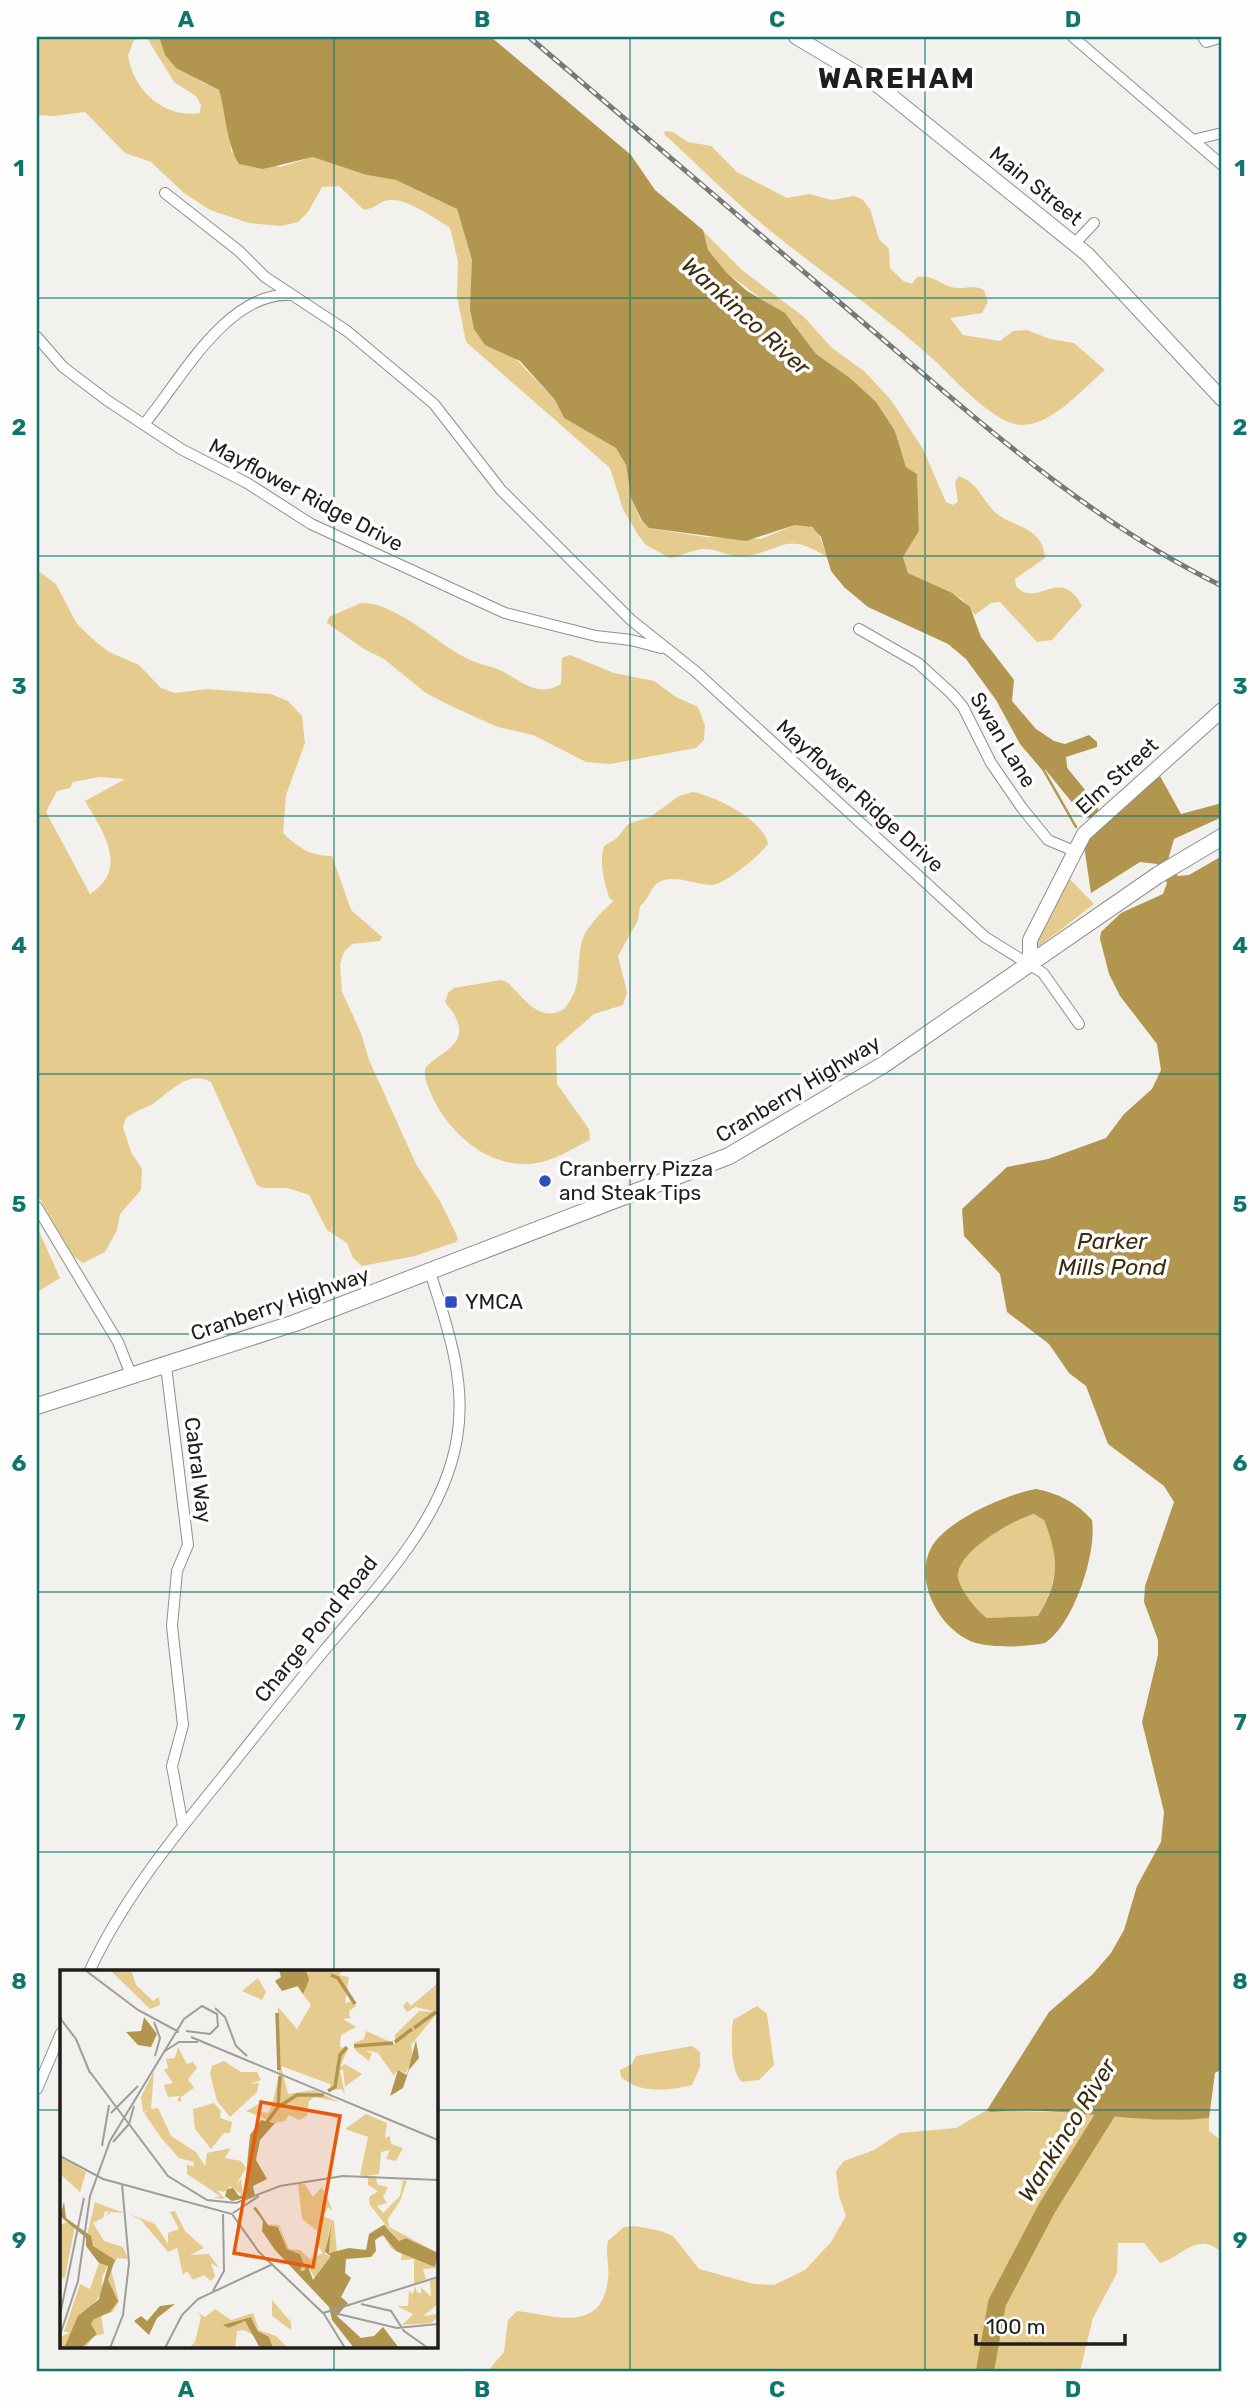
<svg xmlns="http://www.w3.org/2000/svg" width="1259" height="2408" viewBox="0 0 1259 2408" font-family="Rubik,sans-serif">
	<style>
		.green { fill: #e6cb8e; fill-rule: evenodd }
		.water { fill: #b2954f; fill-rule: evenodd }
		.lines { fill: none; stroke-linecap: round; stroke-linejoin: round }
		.stream { stroke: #b2954f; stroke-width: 2.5 }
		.river { stroke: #b2954f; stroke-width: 18 }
		.minor-casing { stroke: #918f8c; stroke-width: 12 }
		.secondary-casing { stroke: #918f8c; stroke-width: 16 }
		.primary-casing { stroke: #918f8c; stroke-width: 18 }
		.minor { stroke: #fff; stroke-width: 10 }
		.secondary { stroke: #fff; stroke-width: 14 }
		.primary { stroke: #fff; stroke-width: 16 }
		.rail-casing { stroke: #797876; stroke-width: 5 }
		.rail { stroke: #fffefd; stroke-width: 2.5; stroke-dasharray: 8; stroke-linecap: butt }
		.grid { fill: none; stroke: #0f766e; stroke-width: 2; stroke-opacity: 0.55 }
		.poi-dot { fill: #2e4ebe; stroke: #fffefd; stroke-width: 2.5 }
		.labels { text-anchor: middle; stroke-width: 7; stroke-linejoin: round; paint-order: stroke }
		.street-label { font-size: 21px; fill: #1f1e1d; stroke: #fffefd }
		.poi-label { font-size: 21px; fill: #1f1e1d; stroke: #fffefd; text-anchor: start }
		.water-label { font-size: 23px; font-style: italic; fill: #3a2e0e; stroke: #fffefd }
		.district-label { font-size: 28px; font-weight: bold; letter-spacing: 2px; fill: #1f1e1d; stroke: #fffefd }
		.inset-river { fill: none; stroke: #b2954f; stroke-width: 3.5 }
		.inset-road { fill: none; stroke: #9e9d9a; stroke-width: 2 }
		.view { fill: #e8590c; fill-opacity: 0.15; stroke: #e8590c; stroke-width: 3.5 }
		.inset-edge { fill: none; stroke: #1f1e1d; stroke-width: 3.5 }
		.neatline { fill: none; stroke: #0f766e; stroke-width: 2.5 }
		.grid-label { font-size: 23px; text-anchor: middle; font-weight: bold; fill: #0f766e }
	</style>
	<rect width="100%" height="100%" fill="#f2f1ed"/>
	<path class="green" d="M37,37H159L165,55L200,81L219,90L228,122L231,152L280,167L313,157L349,166L367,175L396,180L457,209L472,260V278L515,358L555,400L564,418L616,448L626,465L631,498L641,521L649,528L706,537L761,539L795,525L806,524L818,532L827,557C783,530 786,551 744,556C730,558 721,550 707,549C694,548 682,556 670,558L646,545L638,535L623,509L610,468L466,342L457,296L458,261L450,228C436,219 406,198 389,200C381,201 373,209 364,210L339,186L322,187L308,212L298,222L281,226L249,223L210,210L184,193L151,162L125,153L85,112L54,116L37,115ZM147,38L174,82L196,96L201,105L200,113C164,119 133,90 128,55L134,40Z
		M665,131L673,132L688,142L711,146L737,172L787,198L809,194L832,200L854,196L862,199L870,209L879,239L889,249L890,268L903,281L912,284L917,277C934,274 941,286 956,288C968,289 972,284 984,290L988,302L982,313L950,318L963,335L1000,341L1013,331L1027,330L1050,339L1074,343L1105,370C1083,388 1053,425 1022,425C995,425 953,378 934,360C881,312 822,273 767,228C731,199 698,165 664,134Z
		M703,231L742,270L804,317L832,348L864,371L891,400L923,449L946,502L953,505L958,502L955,482L959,476C979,484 981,498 994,511C1009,527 1043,525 1045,558L1015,579L1016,586C1037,610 1060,564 1082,606L1052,640L1037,642L1000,602L991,603L975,615L962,599L908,573L903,557L919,531L917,474L906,467L895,431L850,378L816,355L804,343L794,323L727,273L708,250Z
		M37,570L56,584L77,624L95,641L109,652L139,665L161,688L175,693L207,689L271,694L288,701L302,716L305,743L286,795L283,833C298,848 311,856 332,856L351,910L382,937L380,941L352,944L344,952L340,964L342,992L361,1033L369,1060L416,1164L440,1201L458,1238L456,1242L415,1256L362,1266L353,1258L347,1243L327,1230L309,1195L288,1188H263L257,1185L211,1082C187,1069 170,1093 151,1105C142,1109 134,1112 126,1118L123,1127L131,1152L142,1169L141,1190L120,1214L117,1230L105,1252L83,1263L73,1256L37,1194ZM99,777L125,779L85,801C104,833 129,869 90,894L46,812L57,791L70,788L73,782Z
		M361,603C396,602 436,643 466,658C477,664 491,666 502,671C523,682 537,698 561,684L562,658L570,655L614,673L654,681L676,697L698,707L705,726L704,740L696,748L610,764L586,762L533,735L498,727L453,707L426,693L384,659L364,649L327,623L329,617Z
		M693,792C715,796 764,820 768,844C760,855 724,886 710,885C695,884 676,875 661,881C650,886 650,899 640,906L638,920L618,956L627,992L623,1005L594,1014L556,1047L557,1084L589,1129L590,1140C571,1149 553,1162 530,1164C488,1167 450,1134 433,1098C429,1088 422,1077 426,1067C442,1051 470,1044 455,1016C452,1010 448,1007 445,1002L448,993L454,988L501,980L507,982C524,998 540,1024 564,1009C583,986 576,971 581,945C584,929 602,911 614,901L610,899C604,883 599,863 604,846L617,838L628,824L650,817L679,796Z
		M1060,869L1094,904L1028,955Z
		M37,1227L60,1278L37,1292Z
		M1034,1514L1044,1520C1060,1558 1059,1580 1038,1616L987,1618C976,1610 961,1592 958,1578C953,1553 1014,1519 1034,1514Z
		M757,2006L767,2014L774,2065L759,2080L742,2082C730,2071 731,2036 733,2020Z
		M692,2046L700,2052V2067L692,2085C669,2091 640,2094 621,2077L620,2070L632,2064L636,2056Z
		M987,2110L1119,2114L1169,2120L1209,2118V2131L1222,2141V2253C1199,2230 1183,2256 1160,2263L1144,2243H1118L1117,2273L1093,2318L1080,2371H488L504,2352L508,2320L517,2311C554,2315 602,2335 608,2279C610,2267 605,2253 608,2241L624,2227L635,2226L661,2231L673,2236L699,2269L754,2284L774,2285L805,2270L831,2242L846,2216L839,2196L836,2171L844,2161L874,2150L900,2133L956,2128Z"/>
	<path class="water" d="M159,37H491L631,155L655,190L703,230L708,250L727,273L747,291L785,313L816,354L850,378L876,402L895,431L906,467L917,474L919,531L903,557L908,573L952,593L970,607L981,637L1014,680L1012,701L1036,729L1054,741L1065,744L1089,735L1097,742V747L1066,757L1068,774L1052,765L1043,771L1020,744L996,700L966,659L948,644L868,607L844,587L831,571L821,537L812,527L795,525L746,541L649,528L642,521L631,498L626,465L616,448L564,418L555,400L520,361L485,345L474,329L470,309L472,260L457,209L396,180L367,175L313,157L263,169L239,164C226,143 226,113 219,90L176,68L165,55Z
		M1160,776L1181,814L1222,803V817L1174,839L1168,860L1178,876L1189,875L1222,856V2069L1215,2073L1209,2118C1137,2126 1063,2105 991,2112L987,2110L1049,2012L1092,1975L1111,1953L1124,1930L1137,1886L1161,1842L1164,1812L1142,1722L1158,1655V1640L1144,1602L1145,1586L1174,1502L1164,1486L1108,1444L1086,1386L1069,1373L1049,1344L1007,1312L1000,1274L964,1236L962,1209L1007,1167L1048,1159L1106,1138L1124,1114L1152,1089L1161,1070L1157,1044L1120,996L1109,974L1100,939L1101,932L1121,913L1163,894L1167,883L1157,864L1140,862L1091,893L1084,846L1090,837Z
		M1036,1489C1058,1493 1077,1503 1092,1520C1097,1553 1074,1624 1045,1643C1025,1647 995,1648 976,1643C941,1632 913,1582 931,1548C945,1521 1007,1494 1036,1489ZM1034,1514L1044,1520C1059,1558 1060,1581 1038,1616L987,1618C976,1610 961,1591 958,1578C954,1553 1014,1519 1034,1514Z"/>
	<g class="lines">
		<path class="stream" d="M1043,769L1076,827"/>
		<path class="river" d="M1041,750L1089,809
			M985,2371L997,2303L1047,2208L1118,2094"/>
		<g class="minor-casing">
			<path id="minor" d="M1073,37L1222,165
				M1203,37L1206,42L1222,37
				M1193,140L1222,133
				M165,193L239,251L265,277L347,331L434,404L501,490L631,620L695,671L985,937L1043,973L1079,1024
				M1074,244L1094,223
				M37,337L63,367L108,401L181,449L247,483L311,524L505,613L596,636L631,640L661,648
				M145,423C180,381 227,291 291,295
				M859,629L918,663L952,694L963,707L991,763L1022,808L1048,840L1074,851
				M37,1207L118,1342L132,1377
				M166,1366L188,1545L177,1571L172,1626L183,1725L172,1766L183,1826
				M89,1972C122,1901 171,1840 220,1780C254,1737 288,1694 323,1652C375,1589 444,1521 457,1438C467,1382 447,1325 430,1272
				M37,2089L61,2033"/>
		</g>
		<g class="secondary-casing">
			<path id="secondary" d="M796,37L880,87L1088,255L1222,399
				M1030,964V940L1084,834L1222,710"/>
		</g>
		<g class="primary-casing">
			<path id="primary" d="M37,1406L295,1323L729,1156L883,1065L1158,875L1222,837"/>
		</g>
		<use href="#minor" class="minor"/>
		<use href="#secondary" class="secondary"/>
		<use href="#primary" class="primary"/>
		<g class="rail-casing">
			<path id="rail" d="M529,37C643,134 757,232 872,330C982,424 1091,522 1222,586"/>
		</g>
		<use href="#rail" class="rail"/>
	</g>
	<path class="grid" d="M334,37V1972M630,37V2371M925,37V2371M37,298H1222M37,556H1222M37,816H1222M37,1074H1222M37,1334H1222M37,1592H1222M37,1852H1222M37,2110H61M436,2110H1222M334,2347V2371"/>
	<g class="poi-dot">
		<circle cx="545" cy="1181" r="7"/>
		<rect x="444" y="1295" width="14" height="14" rx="3.5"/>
	</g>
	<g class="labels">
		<g class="street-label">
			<text transform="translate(1036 186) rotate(39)" y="7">Main Street</text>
			<text transform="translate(306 495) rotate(28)" y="7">Mayflower Ridge Drive</text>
			<text transform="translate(1003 740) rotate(59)" y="7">Swan Lane</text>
			<text transform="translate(1117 776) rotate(-42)" y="7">Elm Street</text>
			<text transform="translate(860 796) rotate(42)" y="7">Mayflower Ridge Drive</text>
			<text transform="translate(798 1089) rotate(-31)" y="7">Cranberry Highway</text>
			<text transform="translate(280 1304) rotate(-19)" y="7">Cranberry Highway</text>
			<text transform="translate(198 1470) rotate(83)" y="7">Cabral Way</text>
			<text transform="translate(316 1629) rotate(-51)" y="7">Charge Pond Road</text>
		</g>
		<g class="poi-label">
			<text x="559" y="1176">Cranberry Pizza<tspan x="559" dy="24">and Steak Tips</tspan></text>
			<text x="465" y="1309">YMCA</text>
		</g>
		<g class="water-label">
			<text transform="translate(746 316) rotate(42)" y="8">Wankinco River</text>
			<text x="1112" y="1249">Parker<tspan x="1112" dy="26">Mills Pond</tspan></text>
			<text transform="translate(1067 2130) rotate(-58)" y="8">Wankinco River</text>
		</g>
		<g class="district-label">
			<text x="897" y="88">WAREHAM</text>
		</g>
	</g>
	<g transform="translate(60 1970)">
		<rect width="378" height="378" fill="#f2f1ed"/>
		<path d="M50,0L72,2L76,15L93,31L99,27L100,35L90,39ZM225,0H283L279,5L289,7L285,33L292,31L296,36L289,41L290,48L283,49L296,57L281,65L280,77L288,79L280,97L285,94L302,104L285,117L283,100H280L285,125L282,119L271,120L270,114L221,96L228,124L254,120L280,132L255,127L249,131L247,146L239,150L229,145L225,151L215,153L186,141L202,132L201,142L208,143L212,135L219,106L218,37L237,59L251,35ZM198,8L206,22L202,30L182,21ZM378,13V42L351,75L353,87L346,103L338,100L334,106L318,83L311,81H305L312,83L309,91L295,80L294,73L304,69L306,61L335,74V65L359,41L377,42L355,37L347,42L343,36L347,31L351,36ZM118,77L127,94L133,92L137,98L128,109L134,118L121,127V132L117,130L120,126L108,127L104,115L113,113L104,100L108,98L106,89L115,88ZM164,91L181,102H197L201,110L190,114L199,113L197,122L170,147L157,131L150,104L152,96ZM94,101L91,139L98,138L111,166L136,182L145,196L147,183L171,178L165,188L181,191L186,198L176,215L181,209L183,226L170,216L164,222L157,220L165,229L154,228L160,226L127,204V194L133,197L134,192L119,188L102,169L84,143L89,140L83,142L81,127ZM154,133L161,141L160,148L172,152L170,163H164L151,179L135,159L133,139ZM306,144L327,153L325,168L330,166L331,174L343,178L336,191L326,189L330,180L321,182L319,204L306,206L300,205L308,167L285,159ZM0,187L26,202L20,222L0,204ZM315,206L318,215L328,217L323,227L327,233L317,236L323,243L340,226L343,210L347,211L340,231L328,249L329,257L378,283L346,268L339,271L327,257L311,262L325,254L310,235L309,227L318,221L308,215V208ZM238,214H245L253,227L262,217L273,241L268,237L263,246L274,251L277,282H269L270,256L265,284L271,286L256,310L247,295L244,301L240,300L244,294L240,284L227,279L219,257L208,254L219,255L229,279L240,280L250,289L263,283L257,275L260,263L242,249ZM35,232L64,243L51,242L45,247L49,242L45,241L43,248L33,253L44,271L63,277L68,289L57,288L55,293L32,276L27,265ZM115,241L125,261L144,278L130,285L149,284L159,298L151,293L155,306L151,311L144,305L133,310L127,301L123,305L117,278L108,282L81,250L67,243L95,254L108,274V263L119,259L110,242ZM6,252L15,255L5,308H0V256ZM324,265L336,281L361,289L378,298L363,299L366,309L354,314V289L341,290L342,284L331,278L324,266L321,268ZM39,293L48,295L42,307L43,323L19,348L8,378H0L1,367L10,362H4L20,314L30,319ZM51,299L59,332L52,342L41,346L44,364L34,366L25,378H21L31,366L37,364L31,354L34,349L57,332L48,310ZM378,308V334L363,346L378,344V347L371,353L342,355L353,344L337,336H348L349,321L353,324L355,316L357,322L361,323V317L371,327L370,311ZM212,330L231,352V360L212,346ZM155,339L171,350L193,343L199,360L216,366L228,378H213L209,367L199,361L191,347L162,355L169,358L185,351L199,371L200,378L195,366L184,360L177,361L175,378H129L135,372L141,347L138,343L145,347Z" fill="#e6cb8e"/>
		<path d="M219,0H246L249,10L243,24L238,16L222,21L215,11L221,7ZM84,47L97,64L91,77L78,75L66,62L81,61ZM356,70L359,88L349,100L343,118L330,126L338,100L347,105ZM201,150L215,153L200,170L196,190L207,209L193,216L195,226L172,231L165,226L167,219L173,218L179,226L184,225L190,165ZM4,232L6,248L31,266L33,276L55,290L48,310L58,331L50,342L34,349L31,354L37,364L21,378L5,376L18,346L39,329L48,296L39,293L26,276V268L0,246ZM196,237L208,255L218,257L227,279L240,284L244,294L240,300L244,301L247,294L253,310L271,286L265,282L271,256L269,283L289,278L306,280L309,264L324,255L339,271L346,268L378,283L375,297L336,281L323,265L315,270L316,281L311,287L286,289L285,303L291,308L281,327L288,333L277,346L301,368L314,366L323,357L339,378H294L272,350L269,337L215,280L202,261L203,251L193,238ZM115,334L97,348L89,365L74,351L81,346L87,351L100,336ZM191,347L198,361L209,367L213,378H200L185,351L169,358L162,355Z" fill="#b2954f"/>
		<path class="inset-river" d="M271,5L278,8L295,34M217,43L219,100M354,58L376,42M335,72L352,59M294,76L333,73M220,106L218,137L237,125H264M268,121L275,117L280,85L287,77M204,156L218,137"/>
		<path class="inset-road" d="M25,0L78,40L119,62M155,38L165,47L176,76L187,86M0,48L16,69L30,103M94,52L100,68L95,86M131,67L378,170M105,81L119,72H138M30,102L108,206L147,230L176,233L220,216L283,206L378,210M51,143L78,116M53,172L69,154L74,136M42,176L49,135M0,186L43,209L172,244L199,282L263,343L378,307M173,243L199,226M153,321L164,301L163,244M301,334L331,341L344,361L368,378M274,343L337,358L378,354M264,344L285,378M0,345L24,228M0,365L18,311L30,226L50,171L124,49L142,36L157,44L158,56L150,64L126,61M50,378L63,345L69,293L62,214M105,378L122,345L138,329L213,294"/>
		<path class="view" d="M201,132L280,146L253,297L174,283Z"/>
		<rect width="378" height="378" class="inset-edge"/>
	</g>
	<rect width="1259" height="2408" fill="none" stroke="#fffefd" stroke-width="77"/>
	<path d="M976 2334v10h149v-10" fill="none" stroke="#1f1e1d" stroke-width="3.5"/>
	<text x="986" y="2334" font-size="21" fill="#1f1e1d" stroke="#fffefd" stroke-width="5" paint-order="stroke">100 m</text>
	<rect x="38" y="38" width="1182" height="2332" class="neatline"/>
	<g class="grid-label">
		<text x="186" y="27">A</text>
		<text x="482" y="27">B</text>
		<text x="777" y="27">C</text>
		<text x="1073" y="27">D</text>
		<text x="19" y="176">1</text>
		<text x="1240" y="176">1</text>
		<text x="19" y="435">2</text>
		<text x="1240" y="435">2</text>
		<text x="19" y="694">3</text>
		<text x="1240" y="694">3</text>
		<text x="19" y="953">4</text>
		<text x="1240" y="953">4</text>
		<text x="19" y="1212">5</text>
		<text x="1240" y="1212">5</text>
		<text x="19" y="1471">6</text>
		<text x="1240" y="1471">6</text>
		<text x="19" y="1730">7</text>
		<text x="1240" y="1730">7</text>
		<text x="19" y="1989">8</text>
		<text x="1240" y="1989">8</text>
		<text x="19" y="2248">9</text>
		<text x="1240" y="2248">9</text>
		<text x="186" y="2397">A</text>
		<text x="482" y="2397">B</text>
		<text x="777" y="2397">C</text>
		<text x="1073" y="2397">D</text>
	</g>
</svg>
